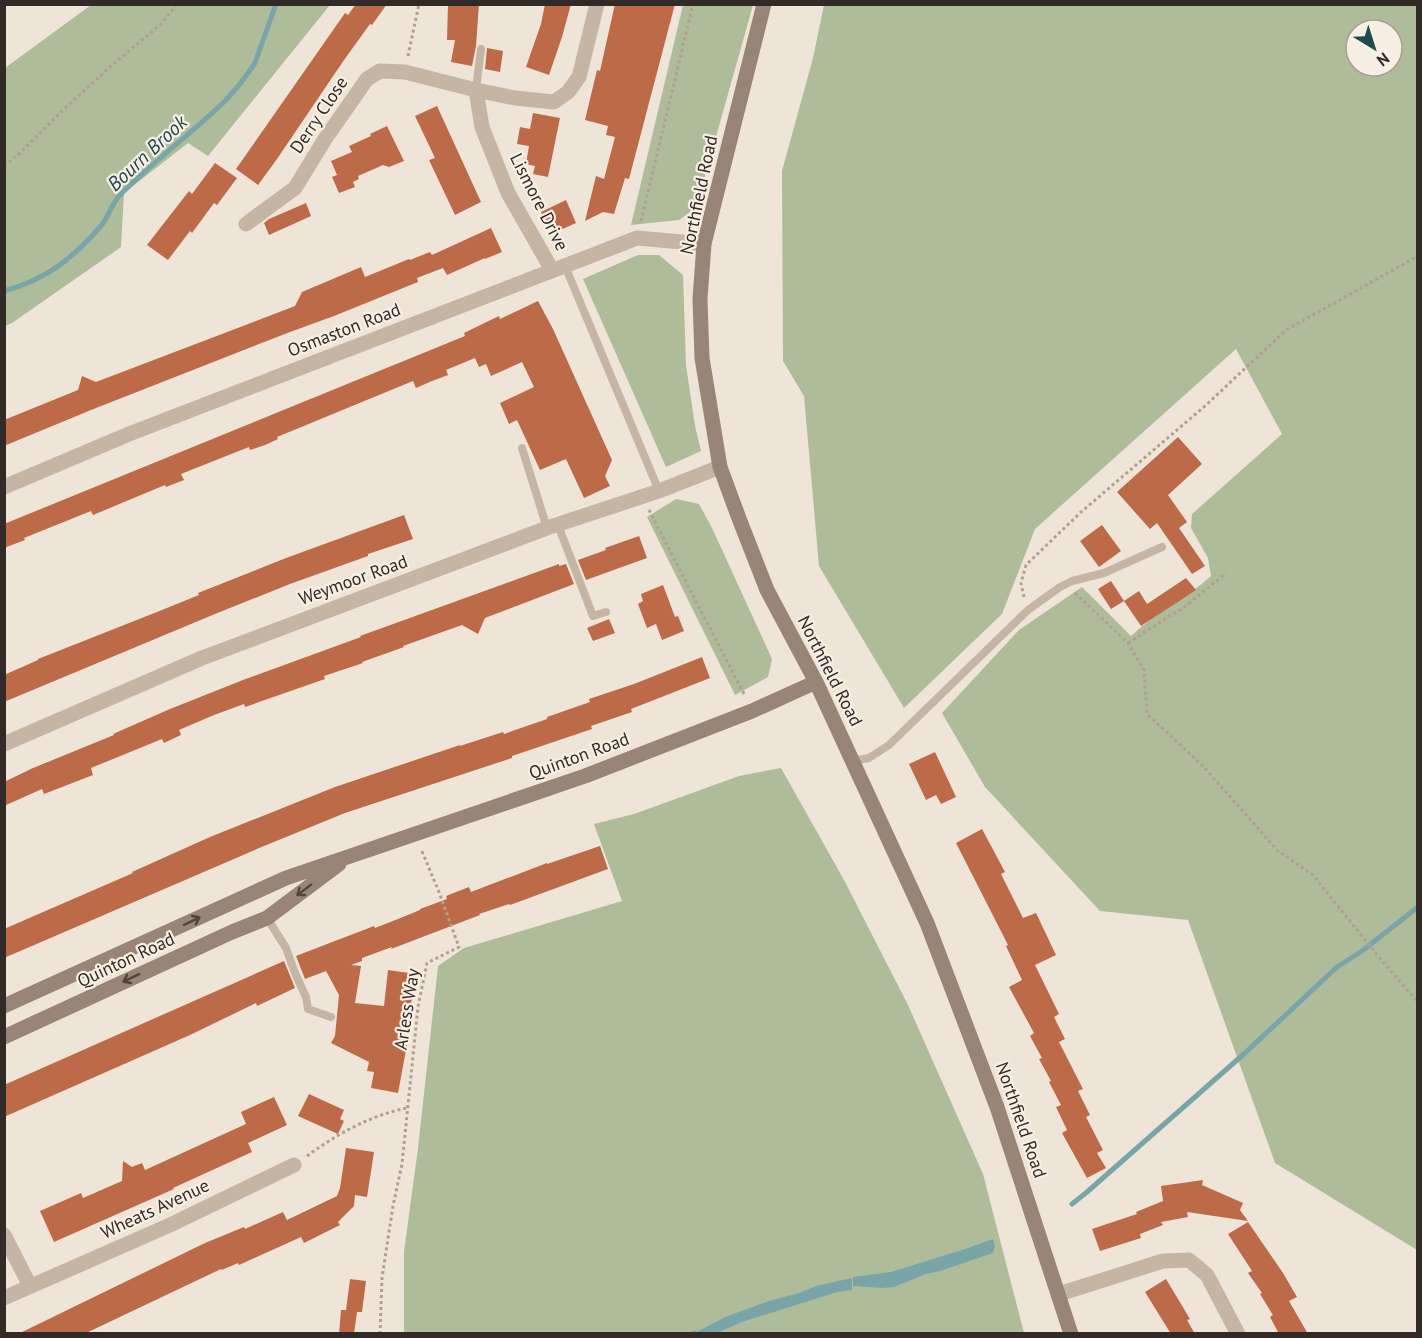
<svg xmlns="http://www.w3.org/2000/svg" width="1422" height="1338" viewBox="0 0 1422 1338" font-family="'PT Sans',sans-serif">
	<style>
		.green { fill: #afbc99; fill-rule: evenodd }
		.water { fill: #79a5a9 }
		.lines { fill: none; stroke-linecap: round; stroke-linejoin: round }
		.stream { stroke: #79a5a9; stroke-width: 5 }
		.building { fill: #bc6a48 }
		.path { stroke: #b1a090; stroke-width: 3; stroke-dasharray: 3 3; stroke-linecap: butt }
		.lane { stroke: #c5b5a5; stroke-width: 8 }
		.street { stroke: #c5b5a5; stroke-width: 15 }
		.secondary { stroke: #988577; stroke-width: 15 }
		.oneway { stroke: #51453e }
		.labels { text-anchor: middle; stroke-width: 4.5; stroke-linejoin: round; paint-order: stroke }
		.street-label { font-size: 18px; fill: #322a26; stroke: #f7efe4 }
		.water-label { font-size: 20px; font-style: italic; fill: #1f4a4f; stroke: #f7efe4 }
	</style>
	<rect width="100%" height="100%" fill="#eee5d8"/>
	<path class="green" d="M91,5H330L208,156L188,143L124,193L121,247L12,323L5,326V68Z
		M683,5H753L696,208L679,220L631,225Z
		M824,5H1417V1250L1275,1163L1188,920L1100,911L985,787L942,713L1019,630L1082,587L1131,636C1155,613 1186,599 1211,576L1208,558L1191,528L1192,514L1282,434L1236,349L1035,529L1002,614L904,708L819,566L804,396L783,361L782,171L813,58ZM1356,30H1392V66H1356Z
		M638,255H659L683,275L686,365L695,426L701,451L666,467L583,279Z
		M676,499L699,504L712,528L772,659L768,677L735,695L647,517Z
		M781,768L844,880L908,1005L983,1174L1024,1333L404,1334V1252L418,1148L438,966L464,948L622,901L594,824L634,814L739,776Z"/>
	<path class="water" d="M993,1239L995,1246L993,1253L940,1271L926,1274L894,1287L882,1288L853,1286V1277L891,1272L962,1250Z
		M852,1278V1290L837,1292L742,1322L717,1333H689L695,1330L697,1332L725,1317L769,1301L799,1293L816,1286Z"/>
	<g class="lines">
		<path class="stream" d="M4,291C46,280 73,258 101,226C109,216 112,203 120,195C153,162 192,133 226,100L240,84L255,63L276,4
			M1072,1204L1087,1192L1245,1053L1337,967L1362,951L1418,907"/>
	</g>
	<path class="building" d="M356,4H387L372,25L370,24L344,60L277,159L258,185L236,169L345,13L348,15Z
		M448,4H479L476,46L472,66L451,62L455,40H447Z
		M545,4H571L562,37L549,75L526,67L541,24Z
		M615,4H675L629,179L625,178L614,214L603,212L585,221L596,176L604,179L615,137L606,135L608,126L585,120L597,70L600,71Z
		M487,48L503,51L500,72L485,69Z
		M437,106L481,202L455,215L429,160L435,158L415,116Z
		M533,113L560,118L548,177L533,174L535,166L526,164L529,146L517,144L520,127L530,129Z
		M387,126L404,161L389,167L383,165L358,176L359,179L353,182L355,187L339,193L332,177L337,175L331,161L352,152L349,146L371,136L370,134Z
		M215,163L237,178L217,205L214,203L192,233L190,231L168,260L147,245L189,191L192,194Z
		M566,200L576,223L558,231L556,226L548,229L541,212Z
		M306,203L311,216L269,235L264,223L269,219Z
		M491,228L502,252L485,259V258L447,275L443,268L417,278L418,282L334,316L290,332L91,410L4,446V420L78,390L82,376L96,382L295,306L302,292L361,267L365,277L409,259L410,260L430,252L432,255Z
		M538,301L553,329L612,460L605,476L610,486L584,498L566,459L540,470L517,420L509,424L500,403L534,387L522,362L491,376L486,364L479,367L475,358L446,370L448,375L432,381L416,388L413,381L277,437L278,439L265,445L250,450L249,447L181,474L184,480L166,487L165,485L93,515L91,511L24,538L25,540L4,548V524L465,336L464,333L499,316L500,319Z
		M1178,437L1202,464L1168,495L1187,522L1179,528L1205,566L1192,574L1157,523L1150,529L1117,492Z
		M404,515L413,539L368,554V556L290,584L215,614L4,702V675L38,660V659L157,612L199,595L198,593L286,558Z
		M1102,525L1121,551L1099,567L1080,541Z
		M639,536L647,558L586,580L578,560L606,550L605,548Z
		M559,564V566L566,564L574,584L485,618L478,634L462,625L403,646L404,647L362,662L363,663L324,676L325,679L245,707L244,704L214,715L179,730L181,735L164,743L162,739L91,768L93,775L44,794L42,789L4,806V782L33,768L114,735L113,734L170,709L243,680L361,637L360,636Z
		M1186,578L1196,590L1141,626L1124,601L1139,591L1147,604Z
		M1111,581L1124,601L1111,609L1098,589Z
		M663,585L675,617L678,616L684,631L662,640L656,624L647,628L638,604L643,601L641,594Z
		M609,619L615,633L593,641L587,628Z
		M702,657L710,678L631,709L632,712L591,726L592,729L512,756V758L345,813L264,846L4,958V929L133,873L132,872L210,837L335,787L460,745V746L503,732L504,734L547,719V717L590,702L589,699L634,684Z
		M935,752L956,797L941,804L936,795L926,800L909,764Z
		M982,829L1005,872L1001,874L1023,918L1036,913L1056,955L1035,965L1059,1014L1054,1017L1065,1039L1059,1042L1083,1089L1078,1091L1090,1115L1086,1117L1103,1150L1097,1153L1106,1168L1087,1178L1062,1133L1067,1130L1056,1107L1061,1105L1049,1082L1051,1081L1039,1059L1042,1058L1030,1036L1034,1033L1009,987L1022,980L1006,946L1008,945L956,843Z
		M600,846L608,869L510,905L509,904L479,914L480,915L391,949L392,947L362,958V961L351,965L361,966L355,1003L384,1006L388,970L416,974L411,1004L408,1003L403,1044L407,1045L398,1093L371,1088L374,1072L367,1071L369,1062L331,1043L335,1036L339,995L326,971L305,979L296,956L374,926L375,928L398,919L420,910V909L447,899L446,896L469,887L471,892L547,863V864Z
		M284,961L295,988L257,1006L256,1003L190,1035L4,1117V1085Z
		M309,1094L344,1110L340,1119L344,1121L338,1134L298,1116Z
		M274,1097L287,1125L248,1143L252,1152L173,1188L174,1189L54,1242L40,1211L81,1193L83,1198L122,1181L123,1161L132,1167L142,1163L145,1170L246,1124L241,1112Z
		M346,1148L374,1152L367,1197L355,1195L354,1206L338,1222L340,1225L304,1243L301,1237L239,1265L238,1263L222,1270L221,1269L84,1334H18L205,1243L244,1227L245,1229L283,1212L287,1220L337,1196L340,1188Z
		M1203,1180L1202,1185L1243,1203L1240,1210L1248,1221L1187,1212L1188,1217L1161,1222L1163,1225L1140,1234L1141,1238L1100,1251L1092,1229L1137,1214L1136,1212L1163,1201L1161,1186Z
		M1248,1222L1283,1273L1297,1297L1289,1301L1308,1334H1279L1270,1317L1273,1315L1260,1294L1262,1293L1248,1273L1252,1271L1228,1234Z
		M350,1279L366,1281L362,1312H357L354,1334H339L341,1310H346Z
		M1166,1279L1190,1319L1187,1320L1195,1334H1171L1145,1292Z"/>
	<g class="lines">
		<path class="path" d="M408,56L419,4
			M4,166L20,153L64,109L111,66L160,25L177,4
			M641,221L693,4
			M649,510L745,696
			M1075,593L1128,643L1144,670L1147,714L1203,766L1278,851L1313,875L1378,956L1418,1002
			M1024,597L1021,583L1026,565L1080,513L1205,406L1286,330L1418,256
			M1128,643L1187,605L1226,573
			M307,1156C337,1134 371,1115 407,1108
			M380,1334L382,1278L393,1206L402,1164L418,1007L427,963L459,947L439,892L421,849"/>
		<path class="lane" d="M476,90L481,49
			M565,266L659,491
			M522,448L547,528
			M558,525L593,616L606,612
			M852,761L869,758L889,745L1028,610L1060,587L1072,581L1104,573L1162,547
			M267,918L286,948L295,973L306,997L308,1009L331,1017"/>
		<path class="street" d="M246,224L295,188L325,139L367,79L380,71L405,72L476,90
			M552,270L508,193L482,127L476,90L515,98L554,102L568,92L579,77L597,4
			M4,487L129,434L637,238L704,244
			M4,744L202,658L547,528L659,491L720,467
			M4,1235L30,1286
			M1059,1294L1163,1261L1189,1260L1207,1275L1238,1334
			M4,1298L170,1225L294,1165"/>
		<path class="secondary" d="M764,4L704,244L700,299L702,358L720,467L740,521L767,590L816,682L927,923L997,1107L1071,1334
			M4,1006L286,878L585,776L752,711L816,682
			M4,1037L232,932L267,918L339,864"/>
	</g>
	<defs><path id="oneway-shaft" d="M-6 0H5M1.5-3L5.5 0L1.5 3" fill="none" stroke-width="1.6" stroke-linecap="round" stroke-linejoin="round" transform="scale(1.5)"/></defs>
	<g class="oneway">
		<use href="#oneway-shaft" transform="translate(304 890) rotate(143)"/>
		<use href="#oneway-shaft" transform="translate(192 921) rotate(-25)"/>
		<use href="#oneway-shaft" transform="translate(131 978) rotate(155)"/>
	</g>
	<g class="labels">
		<g class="street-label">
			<text transform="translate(319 115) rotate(-56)" y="6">Derry Close</text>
			<text transform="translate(699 195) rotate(-78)" y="6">Northfield Road</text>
			<text transform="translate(539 202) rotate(63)" y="6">Lismore Drive</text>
			<text transform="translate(344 330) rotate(-21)" y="6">Osmaston Road</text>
			<text transform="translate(353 580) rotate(-20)" y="6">Weymoor Road</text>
			<text transform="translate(830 671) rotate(63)" y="6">Northfield Road</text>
			<text transform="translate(579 756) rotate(-20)" y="6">Quinton Road</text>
			<text transform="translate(126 960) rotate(-25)" y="6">Quinton Road</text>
			<text transform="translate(407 1009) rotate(-81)" y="6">Arless Way</text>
			<text transform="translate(1021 1120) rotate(71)" y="6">Northfield Road</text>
			<text transform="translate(155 1209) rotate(-25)" y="6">Wheats Avenue</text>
		</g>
		<g class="water-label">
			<text transform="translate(147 153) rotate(-43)" y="7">Bourn Brook</text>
		</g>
	</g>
	<rect width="1422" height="1338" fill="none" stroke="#322a26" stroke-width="12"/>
	<g transform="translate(1374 48) rotate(142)"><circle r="28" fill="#f7efe4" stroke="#a8a098" stroke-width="1.5"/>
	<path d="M0-4.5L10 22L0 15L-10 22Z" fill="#1f4a4f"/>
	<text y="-9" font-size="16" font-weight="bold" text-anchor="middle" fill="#322a26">N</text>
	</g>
</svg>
